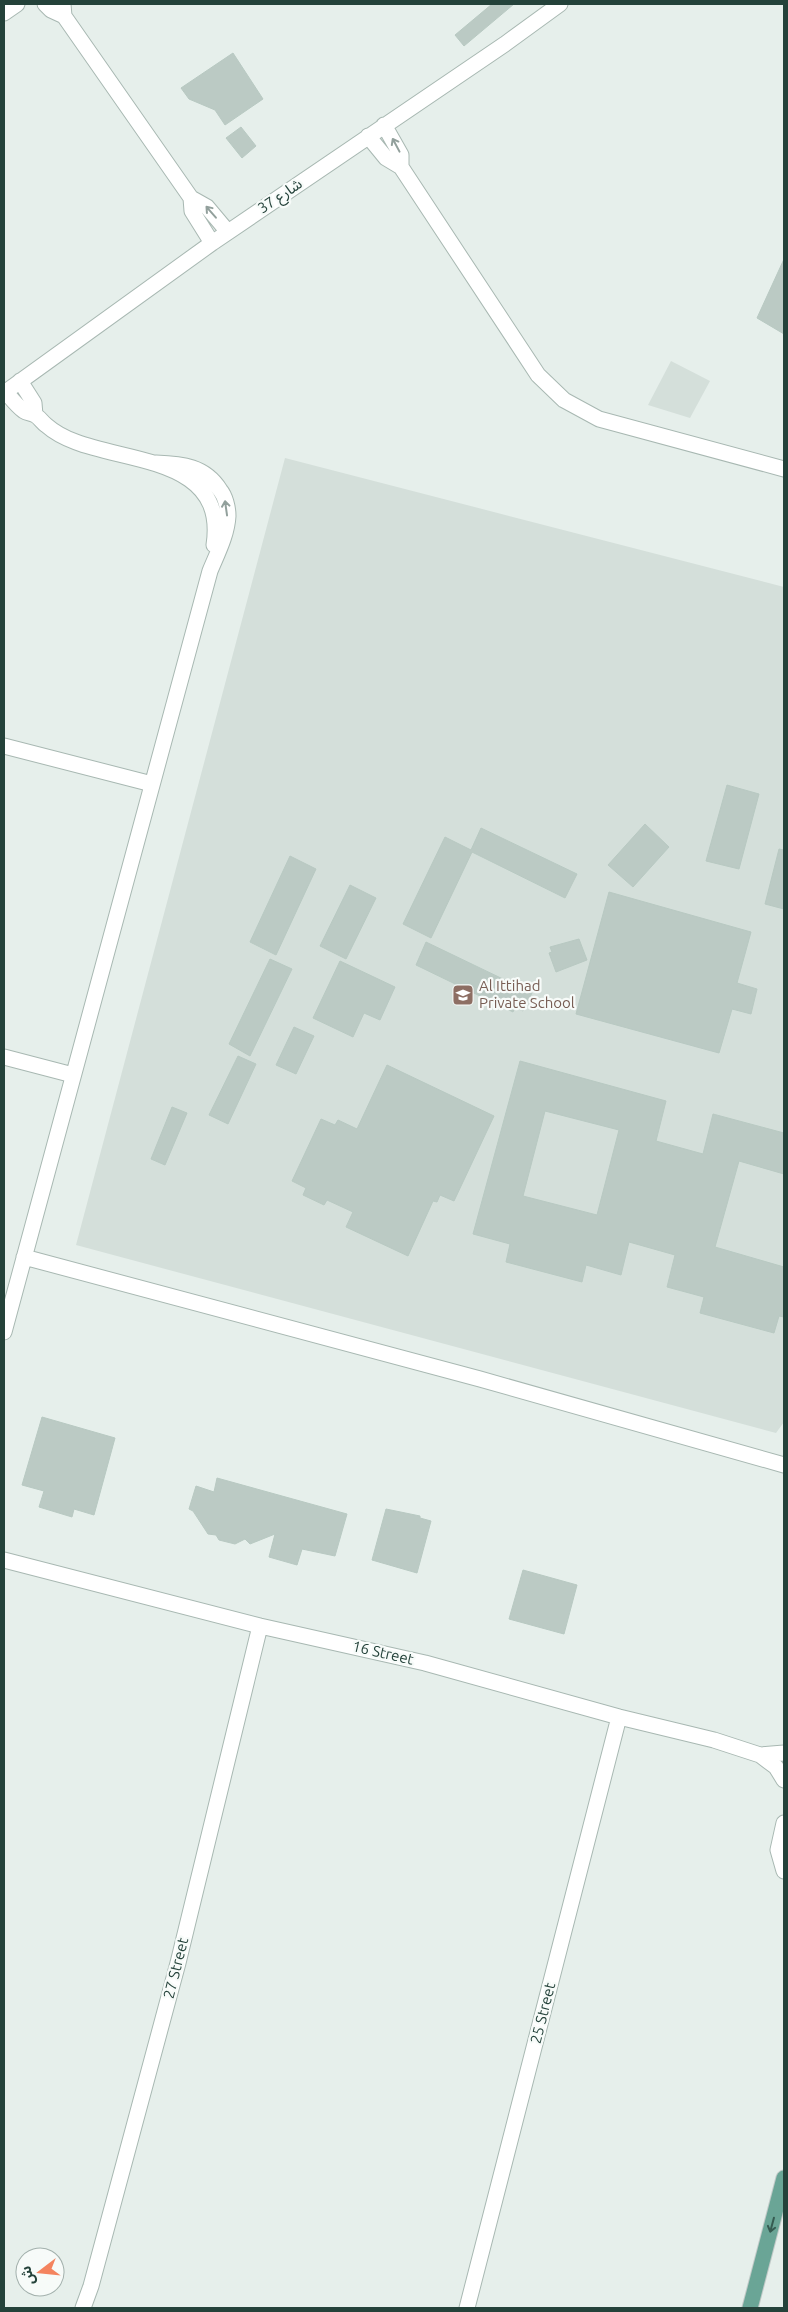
<svg xmlns="http://www.w3.org/2000/svg" width="788" height="2312" viewBox="0 0 788 2312" font-family="Ubuntu,'Noto Sans Arabic',sans-serif">
	<style>
		.built { fill: #d4dfda }
		.building { fill: #bbcac4; stroke: #b8c9c2; fill-rule: evenodd }
		.lines { fill: none; stroke-linecap: round; stroke-linejoin: round }
		.minor-casing { stroke: #a8b8b2; stroke-width: 17 }
		.major-casing { stroke: #c2cac8; stroke-width: 17 }
		.minor { stroke: #fff; stroke-width: 15 }
		.major { stroke: #6aa596; stroke-width: 15 }
		.oneway { stroke: #92a09c }
		.oneway2 { stroke: #365b51 }
		.labels { text-anchor: middle; stroke-width: 4.5; stroke-linejoin: round; paint-order: stroke }
		.street-label { font-size: 15px; fill: #24423a; stroke: #f7fbf9 }
		.education-label { font-size: 15px; fill: #785e54; stroke: #f7fbf9; text-anchor: start }
	</style>
	<rect width="100%" height="100%" fill="#e6efeb"/>
	<path class="built" d="M671,361L710,381L690,418L648,405Z
		M285,458L784,587V1422L776,1433L76,1245Z"/>
	<path class="building" d="M492,4H514L464,46L455,35Z
		M233,53L263,99L225,125L215,110L189,99L181,88Z
		M241,127L256,146L242,158L226,138Z
		M784,259V334L757,318Z
		M727,785L759,794L739,869L706,861Z
		M645,824L669,847L633,887L608,865Z
		M481,828L577,874L565,898L472,852L431,938L403,924L445,837L471,850Z
		M779,849L784,850V909L765,904Z
		M290,856L316,869L276,955L250,942Z
		M350,885L376,898L346,959L320,946Z
		M609,892L751,932L737,983L757,989L751,1014L732,1009L719,1053L576,1014Z
		M579,939L587,960L556,972L549,953L552,952L550,947Z
		M426,942L532,993L523,1011L515,1007L513,1012L416,965Z
		M270,959L292,969L250,1056L229,1044Z
		M340,961L395,987L380,1020L364,1013L353,1037L313,1018Z
		M294,1027L314,1036L296,1074L276,1065Z
		M238,1056L256,1064L228,1124L209,1115Z
		M520,1061L666,1101L656,1141L703,1154L713,1114L784,1133V1174L739,1161L715,1247L784,1267V1317L779,1316L774,1333L700,1313L704,1297L667,1287L675,1255L629,1242L621,1275L586,1265L582,1282L506,1262L510,1244L473,1234ZM545,1111L619,1130L597,1215L523,1196Z
		M387,1065L494,1116L454,1201L440,1195L437,1202L433,1201L408,1256L346,1227L353,1212L327,1200L324,1205L303,1195L306,1188L292,1181L321,1119L335,1125L338,1120L357,1129Z
		M172,1107L187,1113L165,1165L151,1159Z
		M42,1417L115,1438L94,1515L74,1509L72,1517L39,1507L44,1491L22,1485Z
		M217,1478L347,1514L335,1556L302,1549L297,1565L269,1557L275,1534L250,1544L245,1539L235,1544L219,1540L216,1535L208,1534L193,1511L189,1509L196,1486L214,1492Z
		M386,1509L420,1516V1518L431,1521L417,1573L372,1560Z
		M523,1570L577,1585L564,1634L509,1619Z"/>
	<g class="lines">
		<g class="minor-casing">
			<path id="minor" d="M45,4L51,10L64,16
				M63,4L64,16L191,198L192,211L212,243
				M4,13L17,4
				M384,125L401,155V167
				M368,136L386,158L401,167L538,375L564,400L599,419L784,469
				M191,198L207,207L228,232
				M20,381L34,403L35,415
				M6,392C11,398 17,406 24,411C27,413 31,413 35,415C39,417 42,422 46,425C55,433 65,438 76,442C131,463 227,459 214,545
				M4,393L212,243L505,44L560,4
				M4,746L152,784
				M4,1057L73,1075
				M24,1257L480,1379L784,1465
				M4,1332L210,571C217,554 227,535 228,516C228,507 225,496 220,490C205,466 182,464 156,463
				M4,1560L260,1626L425,1663L619,1717L714,1740L760,1755L776,1767L784,1780
				M760,1755L784,1753
				M784,1823L778,1850L784,1871
				M83,2308L91,2286L178,1963L260,1626
				M467,2308L619,1717"/>
		</g>
		<g class="major-casing">
			<path id="major" d="M750,2308L784,2178"/>
		</g>
		<use href="#minor" class="minor"/>
		<use href="#major" class="major"/>
	</g>
	<defs><path id="oneway-shaft" d="M-6 0H5M1.5-3L5.5 0L1.5 3" fill="none" stroke-width="1.6" stroke-linecap="round" stroke-linejoin="round" transform="scale(1.25)"/></defs>
	<g class="oneway">
		<use href="#oneway-shaft" transform="translate(396 145) rotate(-118)"/>
		<use href="#oneway-shaft" transform="translate(211 212) rotate(-131)"/>
		<use href="#oneway-shaft" transform="translate(226 508) rotate(-98)"/>
	</g>
	<use class="oneway2" href="#oneway-shaft" transform="translate(772 2225) rotate(105)"/>
	<defs>
		<g id="school-square" transform="scale(1.125)"><rect x="-9" y="-9" width="18" height="18" rx="4" fill="#8d6e63" stroke="#f7fbf9"/><path d="M0-5L7-2L0 1L-7-2ZM-4 1L0 2.5L4 1V4Q0 6-4 4Z" fill="#fff"/></g>
	</defs>
	<g fill-rule="evenodd">
		<use href="#school-square" x="463" y="995"/>
	</g>
	<g class="labels">
		<g class="street-label">
			<text transform="translate(280 196) rotate(-34)" y="5">شارع 37</text>
			<text transform="translate(383 1653) rotate(13)" y="5">16 Street</text>
			<text transform="translate(176 1968) rotate(-76)" y="5">27 Street</text>
			<text transform="translate(543 2013) rotate(-76)" y="5">25 Street</text>
		</g>
		<g class="education-label">
			<text x="479" y="991">Al Ittihad<tspan x="479" dy="17">Private School</tspan></text>
		</g>
	</g>
	<rect width="788" height="2312" fill="none" stroke="#24423a" stroke-width="10"/>
	<g transform="translate(40 2272) rotate(254)"><circle r="24" fill="#f7fbf9" stroke="#a3b1ad"/>
	<path d="M0-4L9 19L0 12L-9 19Z" fill="#f4845f"/>
	<text y="-8" font-size="14" font-weight="bold" text-anchor="middle" fill="#24423a">ش</text>
	</g>
</svg>
